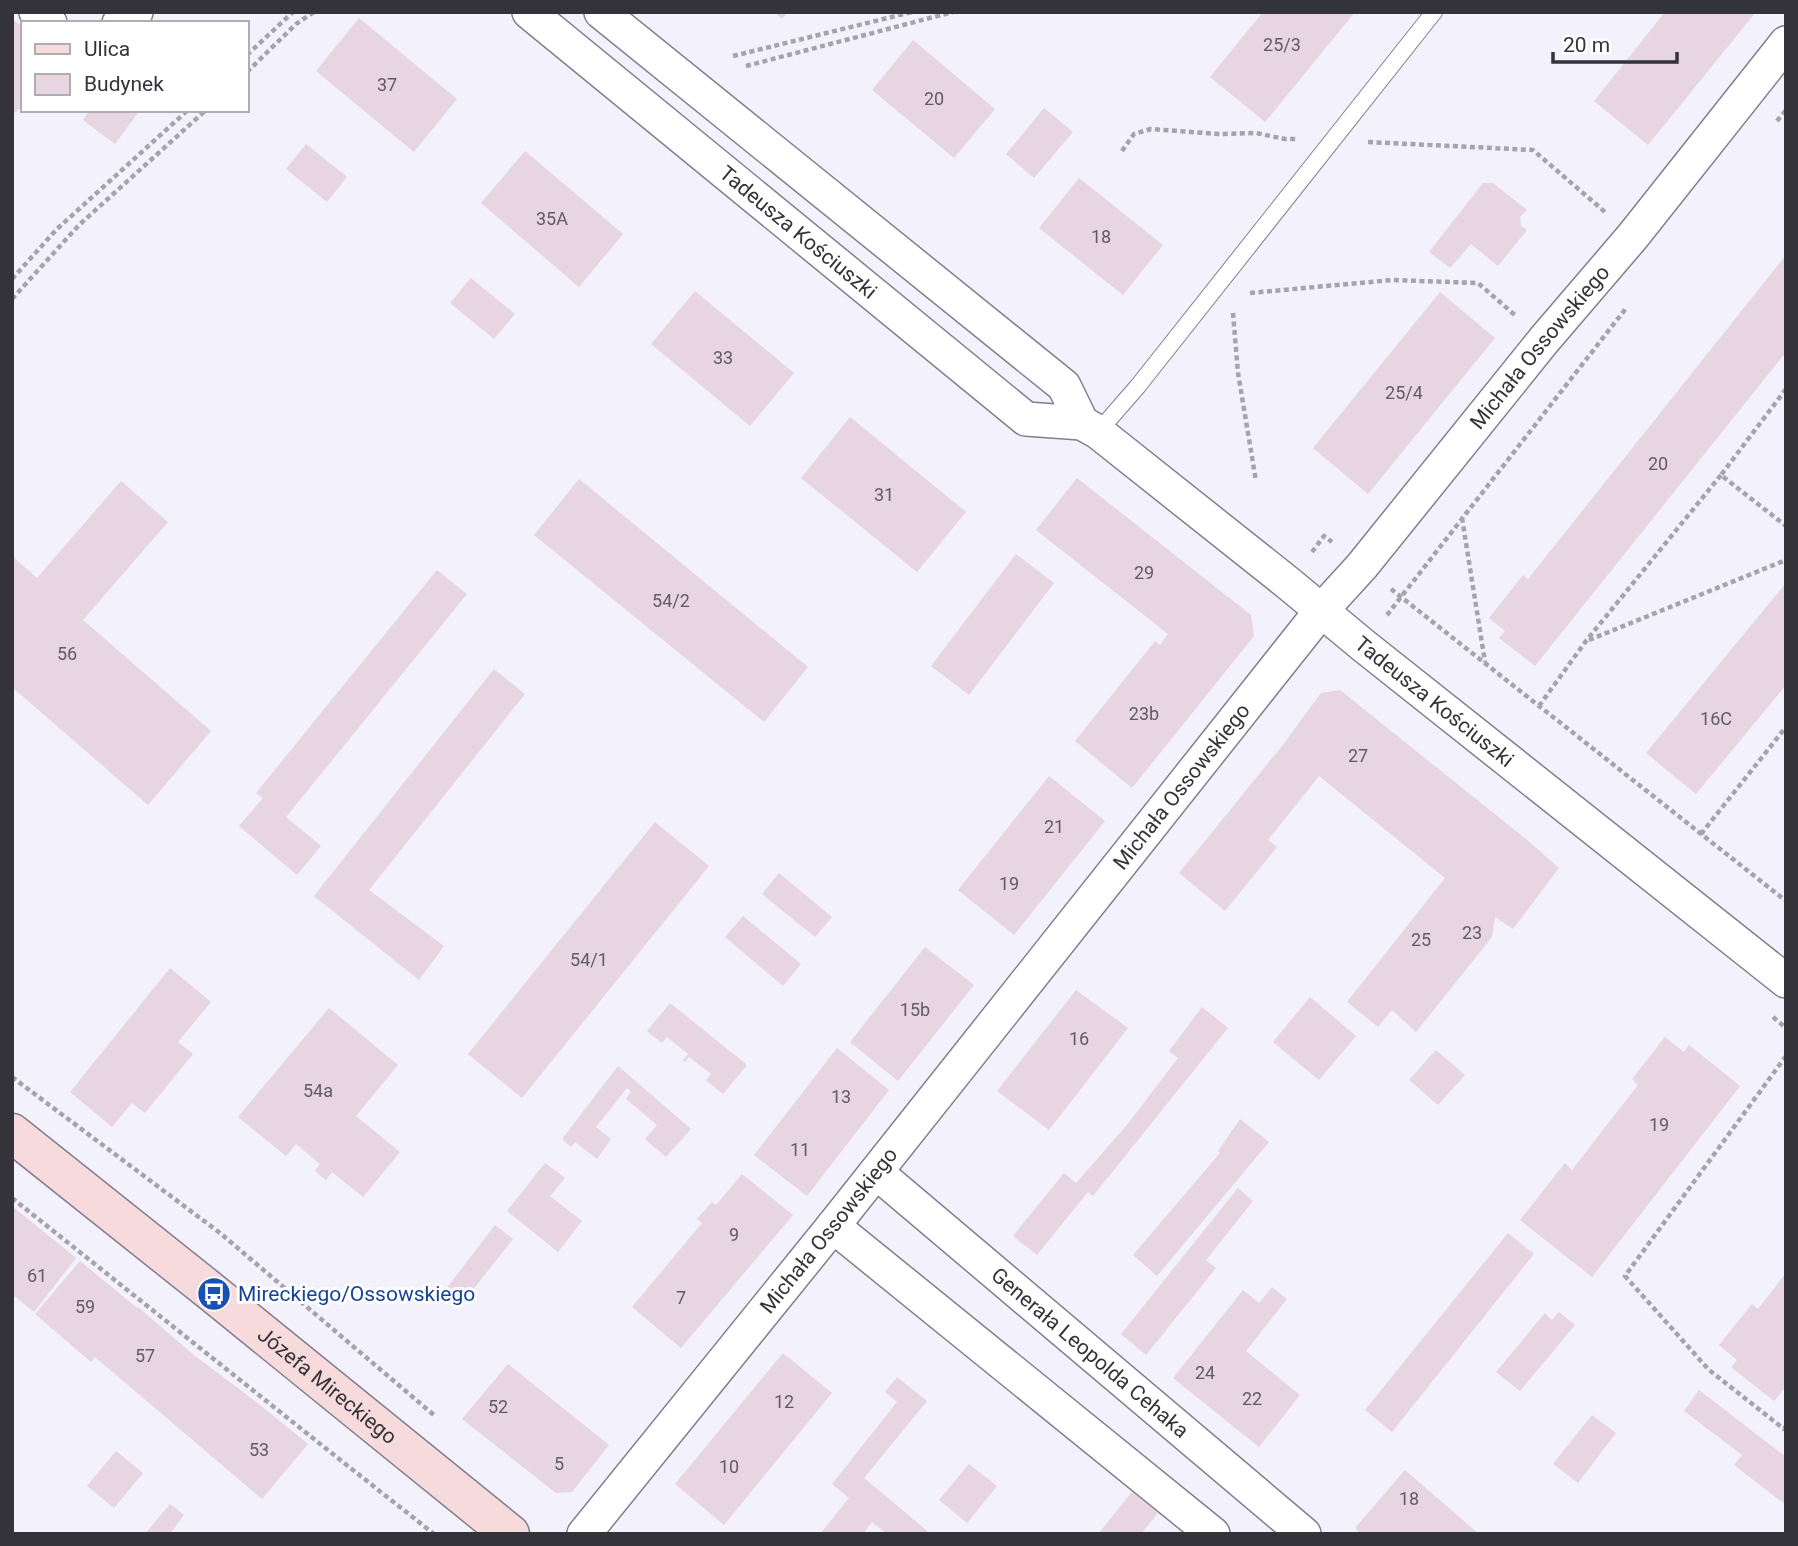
<svg xmlns="http://www.w3.org/2000/svg" width="1798" height="1546" viewBox="0 0 1798 1546" font-family="Roboto,sans-serif">
	<style>
		.building { fill: #e7d5e1 }
		.lines { fill: none; stroke-linecap: round; stroke-linejoin: round }
		.lane-casing { stroke: #817f8f; stroke-width: 18 }
		.street-casing { stroke: #817f8f; stroke-width: 36 }
		.secondary-casing { stroke: #817f8f; stroke-width: 41 }
		.path { stroke: #a5a4ad; stroke-width: 4.5; stroke-dasharray: 5 3.5; stroke-linecap: butt }
		.lane { stroke: #fff; stroke-width: 16 }
		.street { stroke: #fff; stroke-width: 33 }
		.secondary { stroke: #f7dadc; stroke-width: 38 }
		.labels { text-anchor: middle; stroke-width: 6; stroke-linejoin: round; paint-order: stroke }
		.number-label { font-size: 18px; fill: #615c64 }
		.street-label { font-size: 21px; fill: #34333a; stroke: #fff }
		.transit-label { font-size: 21px; fill: #164399; stroke: #fff; text-anchor: start }
	</style>
	<rect width="100%" height="100%" fill="#f2f1fc"/>
	<path class="building" d="M774,12H788L782,19Z
		M1263,12H1355L1265,122L1210,77Z
		M1665,12H1756L1648,145L1594,101Z
		M359,18L457,99L414,152L316,71Z
		M12,19L23,27V104L16,113L12,110Z
		M913,40L995,109L954,158L872,90Z
		M1044,108L1073,132L1034,178L1006,154Z
		M90,110H140L115,144L83,120Z
		M306,144L347,177L327,202L286,169Z
		M525,151L623,234L579,287L481,203Z
		M1079,178L1163,245L1123,295L1039,228Z
		M1483,183H1493L1527,210L1520,217L1521,226L1527,230L1498,266L1471,244L1450,268L1429,252Z
		M1786,255V352L1535,666L1499,638L1505,631L1489,618L1523,575L1528,579Z
		M471,278L515,314L494,339L450,303Z
		M695,291L794,373L750,426L651,344Z
		M1440,292L1495,338L1368,494L1313,448Z
		M850,417L966,512L917,572L801,478Z
		M1077,478L1251,615L1254,636L1132,788L1075,741L1155,641L1160,645L1168,634L1036,530Z
		M579,479L808,667L764,722L534,535Z
		M121,481L168,522L83,620L211,731L148,805L12,687V556L37,578Z
		M1016,554L1054,583L969,695L931,666Z
		M437,570L467,594L286,817L321,846L297,875L239,826L263,798L256,793Z
		M1786,583V685L1696,794L1646,753Z
		M494,669L525,694L369,890L444,946L419,980L314,896Z
		M1340,690L1526,839L1559,868L1513,929L1495,917L1492,937L1416,1032L1392,1010L1378,1027L1347,1002L1445,878L1319,776L1268,840L1277,847L1225,911L1179,873L1282,746L1321,693Z
		M1049,776L1105,821L1014,935L958,890Z
		M655,822L709,866L522,1098L468,1054Z
		M779,873L832,917L815,937L762,894Z
		M743,916L801,964L783,986L725,937Z
		M925,947L974,985L898,1081L850,1042Z
		M170,968L211,1002L178,1042L193,1054L145,1113L132,1103L112,1127L70,1092Z
		M1076,990L1128,1028L1049,1130L997,1091Z
		M1310,997L1356,1036L1319,1080L1273,1042Z
		M670,1003L747,1065L723,1094L706,1080L711,1074L689,1057L685,1062L683,1060L688,1054L667,1037L662,1043L647,1031Z
		M1202,1007L1228,1028L1093,1196L1088,1192L1037,1255L1013,1236L1064,1173L1076,1183L1127,1125L1178,1058L1169,1051Z
		M329,1008L398,1065L356,1116L400,1152L363,1197L332,1172L326,1180L315,1171L320,1164L296,1144L286,1156L238,1117Z
		M1665,1037L1684,1052L1689,1045L1740,1086L1592,1277L1520,1220L1565,1163L1572,1170L1638,1085L1632,1079Z
		M837,1048L889,1090L807,1196L754,1155Z
		M1436,1050L1465,1075L1438,1105L1409,1080Z
		M618,1066L691,1129L666,1157L645,1139L657,1125L626,1099L631,1092L627,1088L596,1127L611,1139L597,1159L575,1142L571,1147L562,1139Z
		M1240,1119L1269,1142L1157,1276L1133,1255L1220,1153L1218,1151Z
		M545,1163L565,1178L550,1196L582,1221L558,1252L507,1211Z
		M742,1174L793,1215L681,1348L632,1307L702,1223L697,1219L712,1202L716,1205Z
		M1238,1188L1253,1201L1206,1260L1216,1268L1146,1355L1121,1334Z
		M12,1206L76,1258L34,1312L12,1294Z
		M495,1225L513,1239L460,1306L443,1293Z
		M1508,1233L1534,1254L1392,1432L1365,1410Z
		M80,1261L137,1308L138,1307L195,1356L255,1401L308,1444L262,1499L95,1357L91,1362L35,1314Z
		M1786,1273V1386L1774,1401L1731,1367L1737,1360L1719,1345L1752,1304L1758,1309Z
		M1272,1287L1287,1299L1246,1351L1300,1395L1259,1447L1173,1378L1243,1290L1259,1303Z
		M1559,1312L1575,1325L1520,1391L1496,1372L1545,1313L1552,1320Z
		M783,1353L832,1393L724,1525L675,1484Z
		M508,1364L609,1445L572,1492L556,1493L462,1419Z
		M897,1377L927,1401L864,1478L931,1534H887L872,1522L863,1534H820L849,1498L832,1484L897,1402L885,1392Z
		M1699,1390L1786,1457V1505L1734,1465L1742,1455L1684,1411Z
		M1592,1415L1616,1433L1578,1483L1553,1464Z
		M116,1451L143,1473L114,1508L87,1486Z
		M969,1464L997,1486L967,1523L939,1500Z
		M1405,1470L1479,1534H1361L1355,1528Z
		M1132,1492L1158,1513L1141,1534H1098Z
		M170,1504L184,1515L170,1534H145Z"/>
	<g class="lines">
		<g class="lane-casing">
			<path id="lane" d="M1098,432L1138,386L1434,12"/>
		</g>
		<g class="street-casing">
			<g id="street">
				<path d="M36,12L50,23"/>
				<path id="s1" d="M529,12L1026,419L1082,423L1098,432L1288,583L1364,646L1786,981"/>
				<path d="M601,12L1064,386L1082,423"/>
				<path d="M119,23L136,12"/>
				<path id="s2" d="M876,1172L1304,1534"/>
				<path d="M833,1226L1213,1534"/>
				<path id="s3" d="M584,1534L833,1226L1321,611L1362,566L1544,340L1633,236L1786,43"/>
			</g>
		</g>
		<g class="secondary-casing">
			<g id="secondary">
				<path id="s4" d="M12,1133L214,1294L510,1534"/>
			</g>
		</g>
		<path class="path" d="M247,55L293,12
			M733,56L912,12
			M746,66L953,12
			M247,72L296,24L314,12
			M1777,121L1786,110
			M1368,142L1533,150L1605,212
			M1122,151L1134,134L1151,129L1219,134L1256,133L1285,139H1296
			M12,279L57,229L188,110
			M1250,293L1392,280L1478,283L1516,316
			M12,299L79,225L206,110
			M1233,313L1238,373L1256,481
			M1786,389L1721,475L1786,526
			M1462,518L1485,662
			M1312,552L1324,536L1332,542
			M1391,589L1786,901
			M1387,615L1627,307
			M1589,640L1786,560
			M1539,706L1586,641L1721,475
			M1701,834L1786,727
			M1773,1017L1786,1028
			M1786,1056L1625,1276L1709,1370L1784,1429L1786,1426
			M12,1077L220,1233L435,1416
			M12,1198L329,1451L434,1534"/>
		<use href="#lane" class="lane"/>
		<use href="#street" class="street"/>
		<use href="#secondary" class="secondary"/>
	</g>
	<defs>
		<g id="bus-disc" transform="scale(1.75)"><circle r="9.5" fill="#1a4fb4" stroke="#fff"/><path d="M-5-6H5V4H4V6H2V4H-2V6H-4V4H-5ZM-3.5-4V0h7V-4ZM-3.5 1.2v1.5H-2V1.2ZM2 1.2v1.5H3.5V1.2Z" fill="#fff"/></g>
	</defs>
	<g fill-rule="evenodd">
		<use href="#bus-disc" x="214" y="1294"/>
	</g>
	<g class="labels">
		<g class="number-label">
			<text x="1282" y="51">25/3</text>
			<text x="387" y="91">37</text>
			<text x="934" y="105">20</text>
			<text x="552" y="225">35A</text>
			<text x="1101" y="243">18</text>
			<text x="723" y="364">33</text>
			<text x="1404" y="399">25/4</text>
			<text x="1658" y="470">20</text>
			<text x="884" y="501">31</text>
			<text x="1144" y="579">29</text>
			<text x="671" y="607">54/2</text>
			<text x="67" y="660">56</text>
			<text x="1144" y="720">23b</text>
			<text x="1716" y="725">16C</text>
			<text x="1358" y="762">27</text>
			<text x="1054" y="833">21</text>
			<text x="1009" y="890">19</text>
			<text x="1472" y="939">23</text>
			<text x="1421" y="946">25</text>
			<text x="589" y="966">54/1</text>
			<text x="915" y="1016">15b</text>
			<text x="1079" y="1045">16</text>
			<text x="318" y="1097">54a</text>
			<text x="841" y="1103">13</text>
			<text x="1659" y="1131">19</text>
			<text x="800" y="1156">11</text>
			<text x="734" y="1241">9</text>
			<text x="37" y="1282">61</text>
			<text x="681" y="1304">7</text>
			<text x="85" y="1313">59</text>
			<text x="145" y="1362">57</text>
			<text x="1205" y="1379">24</text>
			<text x="1252" y="1405">22</text>
			<text x="784" y="1408">12</text>
			<text x="498" y="1413">52</text>
			<text x="259" y="1456">53</text>
			<text x="559" y="1470">5</text>
			<text x="729" y="1473">10</text>
			<text x="1409" y="1505">18</text>
		</g>
		<g class="street-label">
			<text dy="7" stroke="none"><textPath href="#s1" startOffset="348">Tadeusza Kościuszki</textPath></text>
			<text dy="7" stroke="none"><textPath href="#s3" startOffset="1524">Michała Ossowskiego</textPath></text>
			<text dy="7" stroke="none"><textPath href="#s1" startOffset="1148">Tadeusza Kościuszki</textPath></text>
			<text dy="7" stroke="none"><textPath href="#s3" startOffset="957">Michała Ossowskiego</textPath></text>
			<text dy="7" stroke="none"><textPath href="#s3" startOffset="390">Michała Ossowskiego</textPath></text>
			<text dy="7" stroke="none"><textPath href="#s2" startOffset="280">Generała Leopolda Cehaka</textPath></text>
			<text dy="7" stroke="none"><textPath href="#s4" startOffset="404">Józefa Mireckiego</textPath></text>
		</g>
		<g class="transit-label">
			<text x="238" y="1301">Mireckiego/Ossowskiego</text>
		</g>
	</g>
	<rect width="1798" height="1546" fill="none" stroke="#34333a" stroke-width="28"/>
	<rect x="21" y="21" width="228" height="91" fill="#ffffff" stroke="#aeadb0" stroke-width="2"/>
	<rect x="35" y="44" width="35" height="10" fill="#f7dadc" stroke="#aeadb0" stroke-width="2"/>
	<text x="84" y="56" font-size="21" fill="#34333a">Ulica</text>
	<rect x="35" y="74" width="35" height="21" fill="#e7d5e1" stroke="#aeadb0" stroke-width="2"/>
	<text x="84" y="91" font-size="21" fill="#34333a">Budynek</text>
	<path d="M1553 52v10h124v-10" fill="none" stroke="#34333a" stroke-width="3.5"/>
	<text x="1563" y="52" font-size="21" fill="#34333a" stroke="#ffffff" stroke-width="5" paint-order="stroke">20 m</text>
</svg>
